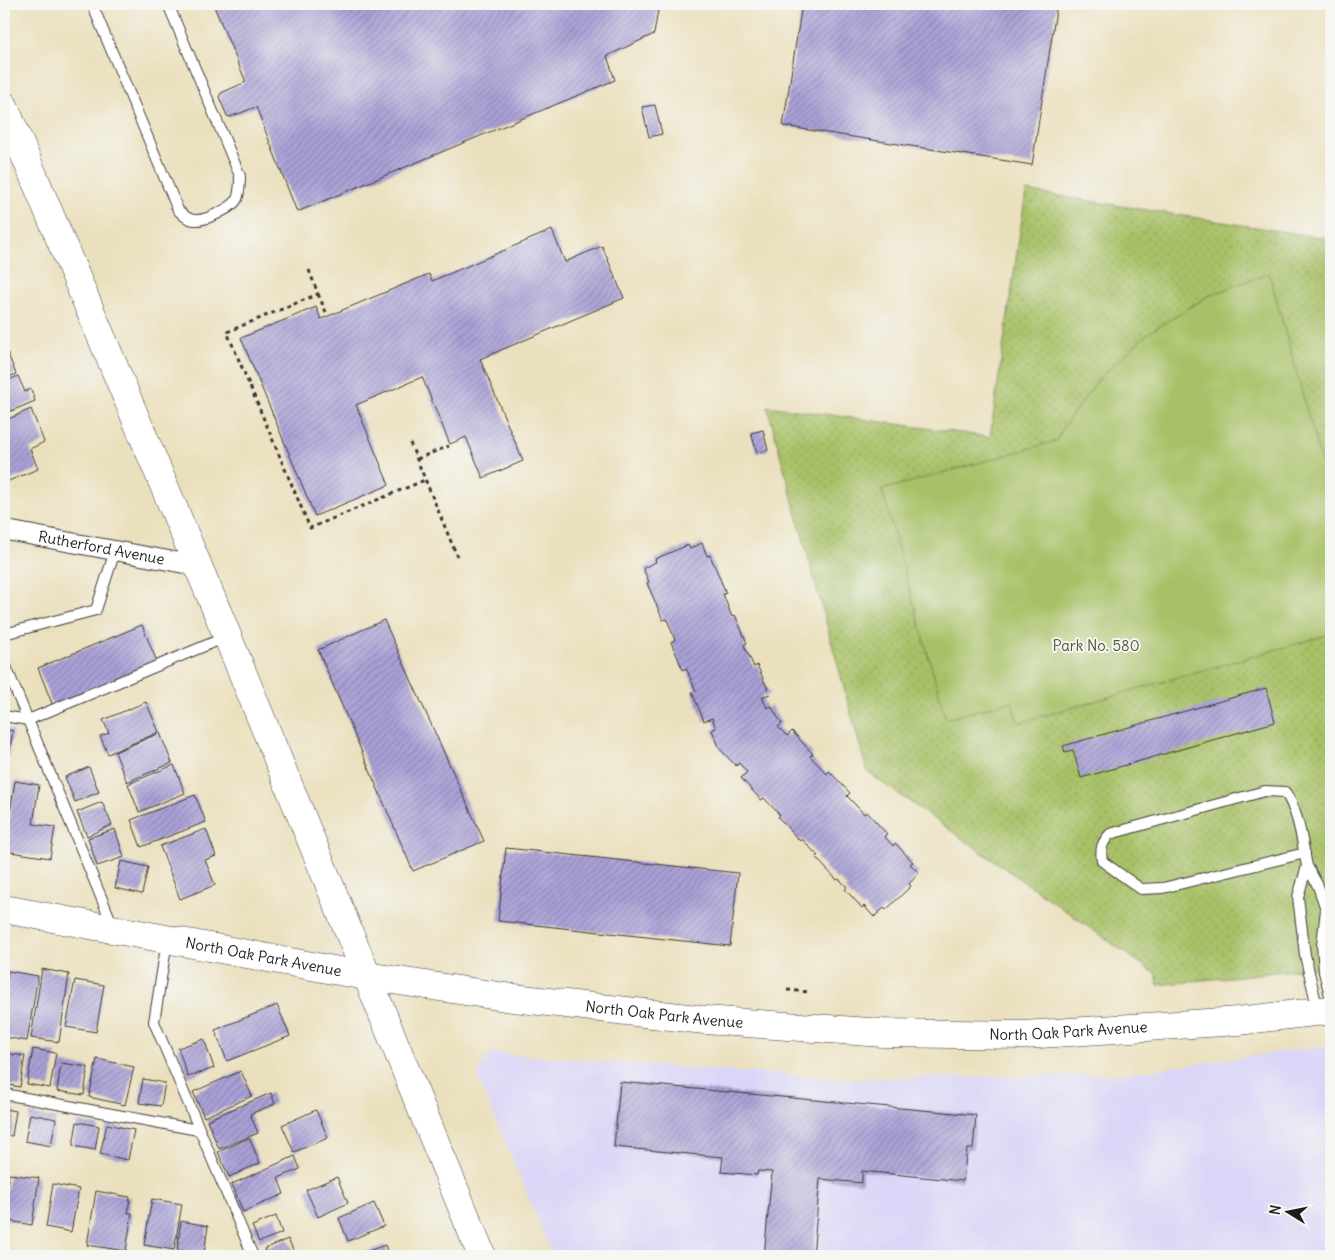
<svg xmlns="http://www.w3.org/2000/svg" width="1335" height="1260" viewBox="0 0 1335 1260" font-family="Delius,sans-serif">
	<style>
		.built { fill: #dad6f7 }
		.grass { fill: url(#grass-dots); stroke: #626e42 }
		.garden { fill: #a8c167; stroke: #626e42 }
		.building { fill: url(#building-hatch) }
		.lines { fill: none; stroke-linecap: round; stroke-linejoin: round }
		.lane-casing { stroke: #3b3934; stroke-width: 12 }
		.street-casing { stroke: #3b3934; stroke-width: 21 }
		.secondary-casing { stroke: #3b3934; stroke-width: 29 }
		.path { stroke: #3b3934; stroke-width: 3; stroke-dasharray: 4 4; stroke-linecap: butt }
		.lane { stroke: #fff; stroke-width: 10 }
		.street { stroke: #fff; stroke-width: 19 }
		.secondary { stroke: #fff; stroke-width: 28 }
		.labels { text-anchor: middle; stroke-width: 4; stroke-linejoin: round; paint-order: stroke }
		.street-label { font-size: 15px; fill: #1c1c1c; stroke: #f6f6f2 }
		.park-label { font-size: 15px; fill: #4d5636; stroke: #f6f6f2 }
	</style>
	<defs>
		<pattern id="grass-dots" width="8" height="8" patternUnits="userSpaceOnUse" patternTransform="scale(1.25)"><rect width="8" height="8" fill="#a8c167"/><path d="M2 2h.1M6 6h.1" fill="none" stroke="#90a559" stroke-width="1.8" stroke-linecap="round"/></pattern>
		<pattern id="building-hatch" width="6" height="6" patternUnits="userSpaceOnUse" patternTransform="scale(1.25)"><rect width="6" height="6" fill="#aaa1d7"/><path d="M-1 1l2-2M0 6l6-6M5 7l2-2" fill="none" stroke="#8a82ae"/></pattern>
	</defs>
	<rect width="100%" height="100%" fill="#f6f6f2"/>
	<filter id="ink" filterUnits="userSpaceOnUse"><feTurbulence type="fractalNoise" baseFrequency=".02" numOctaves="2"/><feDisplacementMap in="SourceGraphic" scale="10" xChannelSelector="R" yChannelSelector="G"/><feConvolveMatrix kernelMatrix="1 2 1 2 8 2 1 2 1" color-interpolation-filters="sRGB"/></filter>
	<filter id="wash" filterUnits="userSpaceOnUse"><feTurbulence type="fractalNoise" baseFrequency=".0096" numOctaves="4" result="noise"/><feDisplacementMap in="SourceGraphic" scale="20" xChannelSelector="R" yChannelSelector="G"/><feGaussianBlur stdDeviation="1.12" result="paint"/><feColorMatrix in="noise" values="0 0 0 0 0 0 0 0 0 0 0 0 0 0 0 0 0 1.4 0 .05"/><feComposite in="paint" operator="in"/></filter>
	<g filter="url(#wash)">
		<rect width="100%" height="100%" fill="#ebe0be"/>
		<path class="built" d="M1331,1045V1256H553L477,1076L489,1053L837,1079L1113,1075Z"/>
		<path class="grass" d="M1026,191L1331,239V966L1158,985L1156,974L867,772L767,406L990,437Z"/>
		<path class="garden" d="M1269,273L1331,497V634L1018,723L1012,701L946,719L882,490L1056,441L1064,426L1099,379L1147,334L1208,296Z"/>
		<g id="blocks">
			<path class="building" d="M213,4H659L654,34L607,56L615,80L297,212L256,107L230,117L227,116L219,97L221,93L246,82Z
				M802,4H1057L1032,165L783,126Z
				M655,105L662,134L649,137L642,107Z
				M552,230L565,262L602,246L624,298L480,359L523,461L483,478L466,437L450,444L422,377L356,405L389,485L315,516L241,338L316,307L321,319L429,274L432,281Z
				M4,344L16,374L4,379Z
				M18,376L25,392L31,389L35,401L4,414V382Z
				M31,409L44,442L30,449L38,469L6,482L4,477V421Z
				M763,430L768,450L757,453L751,433Z
				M702,543L707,556L710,555L726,593L723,594L732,617L735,615L747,643L744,645L754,667L757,665L770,694L762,697L767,708L771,706L782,724L778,727L787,736L792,731L813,754L810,756L827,774L829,771L850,793L847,796L864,814L867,812L887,834L884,836L893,846L895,843L913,862L910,864L919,873L909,884L911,886L886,910L884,908L874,917L864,906L862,908L845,889L847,887L839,879L837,880L816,858L818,856L802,839L800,841L778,817L780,815L764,798L761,800L741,778L747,772L739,763L736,766L720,749L712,730L716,728L712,718L704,721L692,692L696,691L686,668L683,670L671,642L675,640L667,619L663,620L647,583L649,582L643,568L656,562L655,559L688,545L690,549Z
				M384,620L484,841L413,871L318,650Z
				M142,625L157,662L53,706L38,668Z
				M1266,688L1275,722L1081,778L1073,750L1065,752L1063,746Z
				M146,702L159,732L108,754L100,736L109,733L103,720Z
				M4,729L13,731L8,758H4Z
				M160,733L172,763L127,782L115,752Z
				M174,765L185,793L139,812L128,784Z
				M89,767L99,792L75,802L65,777Z
				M15,781L39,785L33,824L55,827L50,858L4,851Z
				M195,795L206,822L141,847L131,820Z
				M102,802L112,825L87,836L77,812Z
				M115,829L124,857L97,866L88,838Z
				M206,829L216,856L205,860L215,885L180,899L160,846Z
				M506,848L738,873L730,946L498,921Z
				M121,861L148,867L142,894L115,888Z
				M42,969L69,974L59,1042L31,1038Z
				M8,971L38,976L27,1041L4,1037V999Z
				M75,980L104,985L96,1032L66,1027Z
				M277,1005L290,1036L227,1061L215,1030Z
				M204,1039L214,1068L188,1077L178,1048Z
				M33,1049L56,1053L50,1088L27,1084Z
				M4,1053L25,1056L20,1087L4,1084Z
				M97,1059L134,1067L125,1105L89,1097Z
				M61,1063L88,1067L84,1095L57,1091Z
				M241,1071L252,1096L204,1117L193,1092Z
				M143,1079L165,1083L161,1106L139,1103Z
				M620,1082L976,1115L973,1149H967L963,1181L862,1171V1183L820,1179L813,1256H764L772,1172L758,1171L757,1175L721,1172L723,1157L614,1147Z
				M271,1093L275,1104L250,1114L258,1133L219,1149L207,1120Z
				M4,1109L16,1111L12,1136L4,1135Z
				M316,1110L328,1138L294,1152L282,1125Z
				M30,1114L56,1119L51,1146L25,1141Z
				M77,1122L99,1126L95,1150L73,1146Z
				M107,1124L134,1130L128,1160L100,1154Z
				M249,1138L260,1163L229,1177L218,1152Z
				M295,1156L300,1169L278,1178L284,1194L243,1212L232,1184Z
				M9,1174L39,1178L32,1225L4,1220V1206Z
				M337,1177L348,1203L318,1217L306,1190Z
				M53,1184L79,1189L71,1232L46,1227Z
				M96,1191L130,1197L128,1213H132L126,1251L87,1245Z
				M152,1199L182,1204L174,1250L144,1245Z
				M374,1203L384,1226L348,1241L339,1218Z
				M276,1216L282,1233L259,1242L252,1226Z
				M181,1221L208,1226L204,1254L177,1250Z
				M288,1239L296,1256H267L264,1249Z
				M385,1245L389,1256H354Z"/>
		</g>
	</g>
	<g filter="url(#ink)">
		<use href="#blocks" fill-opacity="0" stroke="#3b3934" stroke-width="1"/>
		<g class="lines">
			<g class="lane-casing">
				<path id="lane" d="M92,4L178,210C183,215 188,220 195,220C205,221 233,208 237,199C240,192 240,184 240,176L168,4
					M4,634L96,610L115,551
					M4,662L113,926
					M4,716L28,720L226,637
					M1305,853L1163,888L1141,889L1102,861C1100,848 1102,843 1110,834L1265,791L1285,792C1299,812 1302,842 1307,866
					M167,941L154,1022L253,1256
					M1318,1011L1305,955L1298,897L1307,866L1318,886L1326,909L1322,945L1324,972L1331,999
					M4,1094L198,1130"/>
			</g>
			<g class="street-casing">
				<g id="street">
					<path id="s1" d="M4,530L198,566"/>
				</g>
			</g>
			<g class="secondary-casing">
				<g id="secondary">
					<path d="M4,106L222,623L482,1256"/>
					<path id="s2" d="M4,909L366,976L505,997L705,1020L883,1033L1024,1035L1238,1021L1331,1010"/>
				</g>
			</g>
			<path class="path" d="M309,270L318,294L227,332L310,528L425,480
				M318,294L326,312
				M410,443L457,556
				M417,459L449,446
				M787,990L810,992"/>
			<use href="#lane" class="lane"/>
			<use href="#street" class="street"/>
			<use href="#secondary" class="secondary"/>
		</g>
	</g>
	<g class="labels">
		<g class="street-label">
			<text dy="5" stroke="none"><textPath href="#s1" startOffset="99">Rutherford Avenue</textPath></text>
			<text dy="5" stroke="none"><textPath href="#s2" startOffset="264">North Oak Park Avenue</textPath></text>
			<text dy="5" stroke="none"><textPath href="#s2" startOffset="669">North Oak Park Avenue</textPath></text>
			<text dy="5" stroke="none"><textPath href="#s2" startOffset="1074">North Oak Park Avenue</textPath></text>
		</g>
		<g class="park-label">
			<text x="1096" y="651">Park No. 580</text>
		</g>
	</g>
	<rect width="1335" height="1260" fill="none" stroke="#f6f6f2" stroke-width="20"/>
	<g transform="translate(1288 1212) rotate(280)" stroke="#f6f6f2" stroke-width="4" paint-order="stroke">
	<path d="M0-4L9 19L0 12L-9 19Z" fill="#1c1c1c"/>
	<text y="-8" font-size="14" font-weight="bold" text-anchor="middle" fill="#1c1c1c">N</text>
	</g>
</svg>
